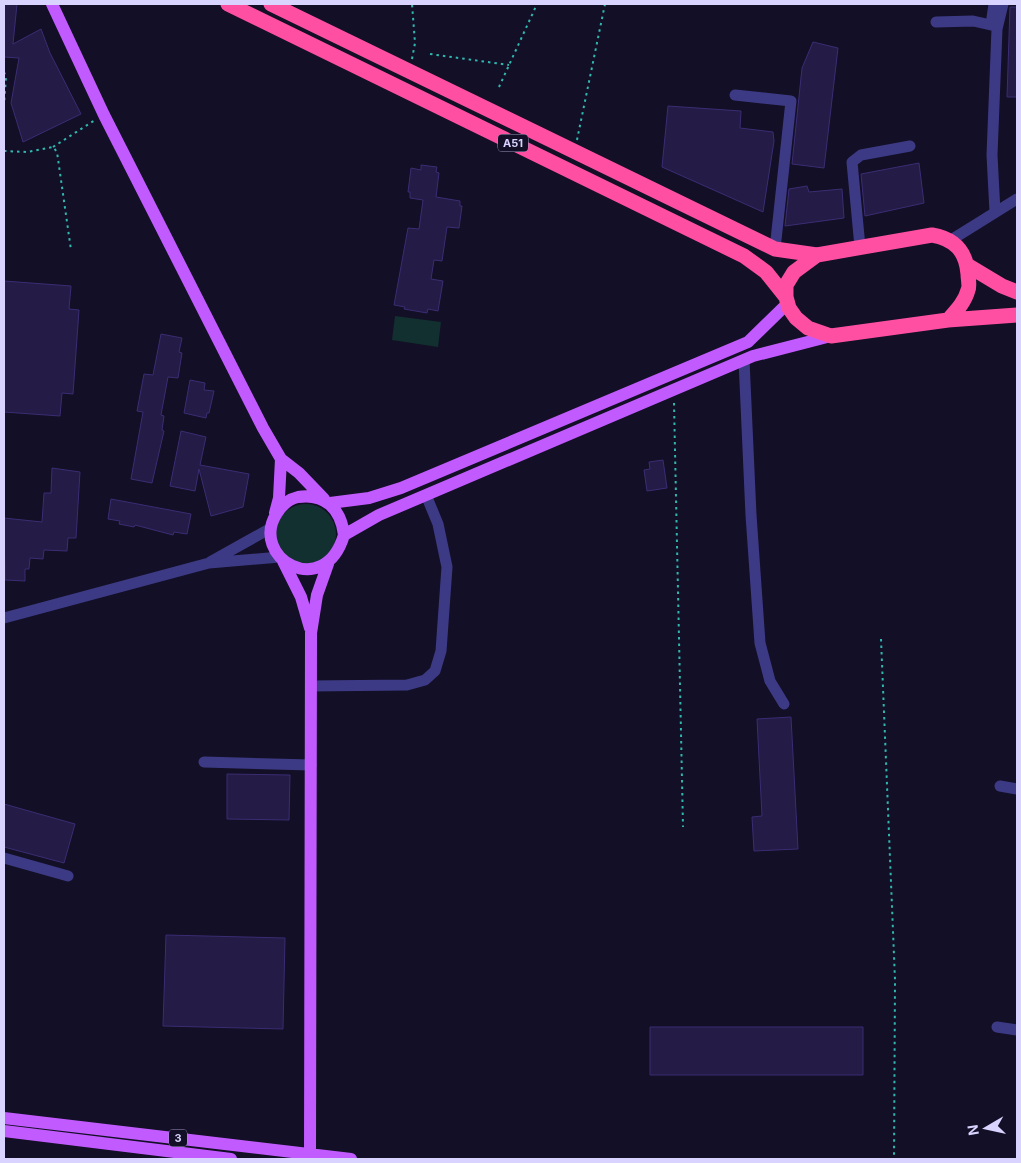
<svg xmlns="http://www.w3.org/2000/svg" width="1021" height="1163" viewBox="0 0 1021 1163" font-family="Inter,sans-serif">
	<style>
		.green { fill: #12302f }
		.building { fill: #241b47; stroke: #3b2d73 }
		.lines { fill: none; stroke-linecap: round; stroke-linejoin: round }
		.path { stroke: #2fb8b0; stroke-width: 2; stroke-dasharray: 2.5 4; stroke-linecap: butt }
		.minor { stroke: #3d3a85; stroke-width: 11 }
		.major { stroke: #c25bff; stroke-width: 12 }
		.highway { stroke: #ff4fa3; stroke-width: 15 }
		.labels { text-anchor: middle; stroke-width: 5; stroke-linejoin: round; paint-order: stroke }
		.shield { fill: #130f26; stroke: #9e99be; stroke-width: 1 }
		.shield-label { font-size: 11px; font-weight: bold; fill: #d9d4ff }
	</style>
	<rect width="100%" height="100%" fill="#130f26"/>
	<path class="green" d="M395,316L441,322L438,347L392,340Z
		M276 534a30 30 0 1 1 60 0a30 30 0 1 1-60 0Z"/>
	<path class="building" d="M4,4H17L13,44L41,29L50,53L81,114L23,142L11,103L19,58L4,57Z
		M1010,7H1017V97H1007Z
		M813,42L838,48L824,168L792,164L802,68Z
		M668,106L741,111L740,128L773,132L774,141L763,212L662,167Z
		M919,163L924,203L865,216L861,174Z
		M421,165L437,167L436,172L439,173L436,197L460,201V206H462L459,228L447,227L442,261L434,260L431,279L443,281L438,311L428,309L427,313L404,309L405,307L394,305L408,228L419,229L423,200L410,198V192H408L411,168L421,170Z
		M807,186L809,192L842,189L844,218L785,226L789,189Z
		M4,281L71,286L69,309L79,310L73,394L62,393L60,416L4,412Z
		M161,334L182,338L179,352L182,353L178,378L168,377L161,415L164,416L162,430L164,431L152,483L131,479L143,412L137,411L144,374L153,375Z
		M190,380L205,383L204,390L214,391L209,413H207L206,418L184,413Z
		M181,431L206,437L200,465L249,474L243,507L211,516L199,469L195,491L170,486Z
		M663,460L667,488L647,491L644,470L650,469L649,462Z
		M52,468L80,472L76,538H68L67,551L44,550L43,559L30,558L29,569H25V581L5,580L4,518L42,522L44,493H51Z
		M111,499L191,514L187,534L174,532L173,535L135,525L134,527L119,524L120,521L108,519Z
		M791,717L798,849L754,851L752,817L762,816L757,719Z
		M227,774L290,775L289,820L227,819Z
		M4,804L75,824L64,863L4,847Z
		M166,935L285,938L283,1029L163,1026Z
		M650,1027H863V1075H650Z"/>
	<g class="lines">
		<path class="path" d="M430,54L509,65
			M412,59L415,43L412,4
			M4,72L6,77L4,105
			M499,87L537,4
			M577,140L605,4
			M53,147L95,120
			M4,151L27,152L53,147L57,152L71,250
			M674,403L683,827
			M881,639L895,980L894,1159"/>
		<path class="minor" d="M936,22L973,21L991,25
			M991,25L994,4
			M735,95L791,101L775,249
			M995,212L992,155L997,29L1003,4
			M951,240L1017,199
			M860,247L852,162L861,155L910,146
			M744,360L751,515L760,643L770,681L784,704
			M210,562L271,528
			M4,618L209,563L280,557
			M311,686L407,685L425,680L435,671L441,651L447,567L438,524L426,495
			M204,762L311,765
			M1000,786L1017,789
			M4,858L68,876
			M997,1027L1017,1030"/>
		<path class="major" d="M52,4L104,115L263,428L281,459L299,473L324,499
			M330,503L369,498L401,488L748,342L788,303
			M275,513L279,498L281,459
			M344,535C341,509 325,493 298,497C289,499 282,505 277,513C248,557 324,602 344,535L379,515L753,356L831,336
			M283,561L301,597L310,628
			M4,1118L351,1159
			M4,1131L231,1159
			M310,1159L311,633L317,595L328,564"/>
		<path class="highway" d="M228,4L744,256L766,272L786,297
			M271,4L775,249L817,255
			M932,235C955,239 966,251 968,274C968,279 970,286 968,290C965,302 956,311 948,320L831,336L808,328L796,318L789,308L786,297V285L794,272L817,255Z
			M967,265L1002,286L1017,292
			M948,320L1017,315"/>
	</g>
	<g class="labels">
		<g class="shield">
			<rect x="498" y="134.5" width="30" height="17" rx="4"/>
			<rect x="169" y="1129.5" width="18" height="17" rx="4"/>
		</g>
		<g class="shield-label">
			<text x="513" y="147">A51</text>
			<text x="178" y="1142">3</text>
		</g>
	</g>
	<rect width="1021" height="1163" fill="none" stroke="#d9d4ff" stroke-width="10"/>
	<g transform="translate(986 1128) rotate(261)" stroke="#130f26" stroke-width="4" paint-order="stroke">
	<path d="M0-4L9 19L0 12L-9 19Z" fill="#d9d4ff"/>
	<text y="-8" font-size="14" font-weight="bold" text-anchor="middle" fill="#d9d4ff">N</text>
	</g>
</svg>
